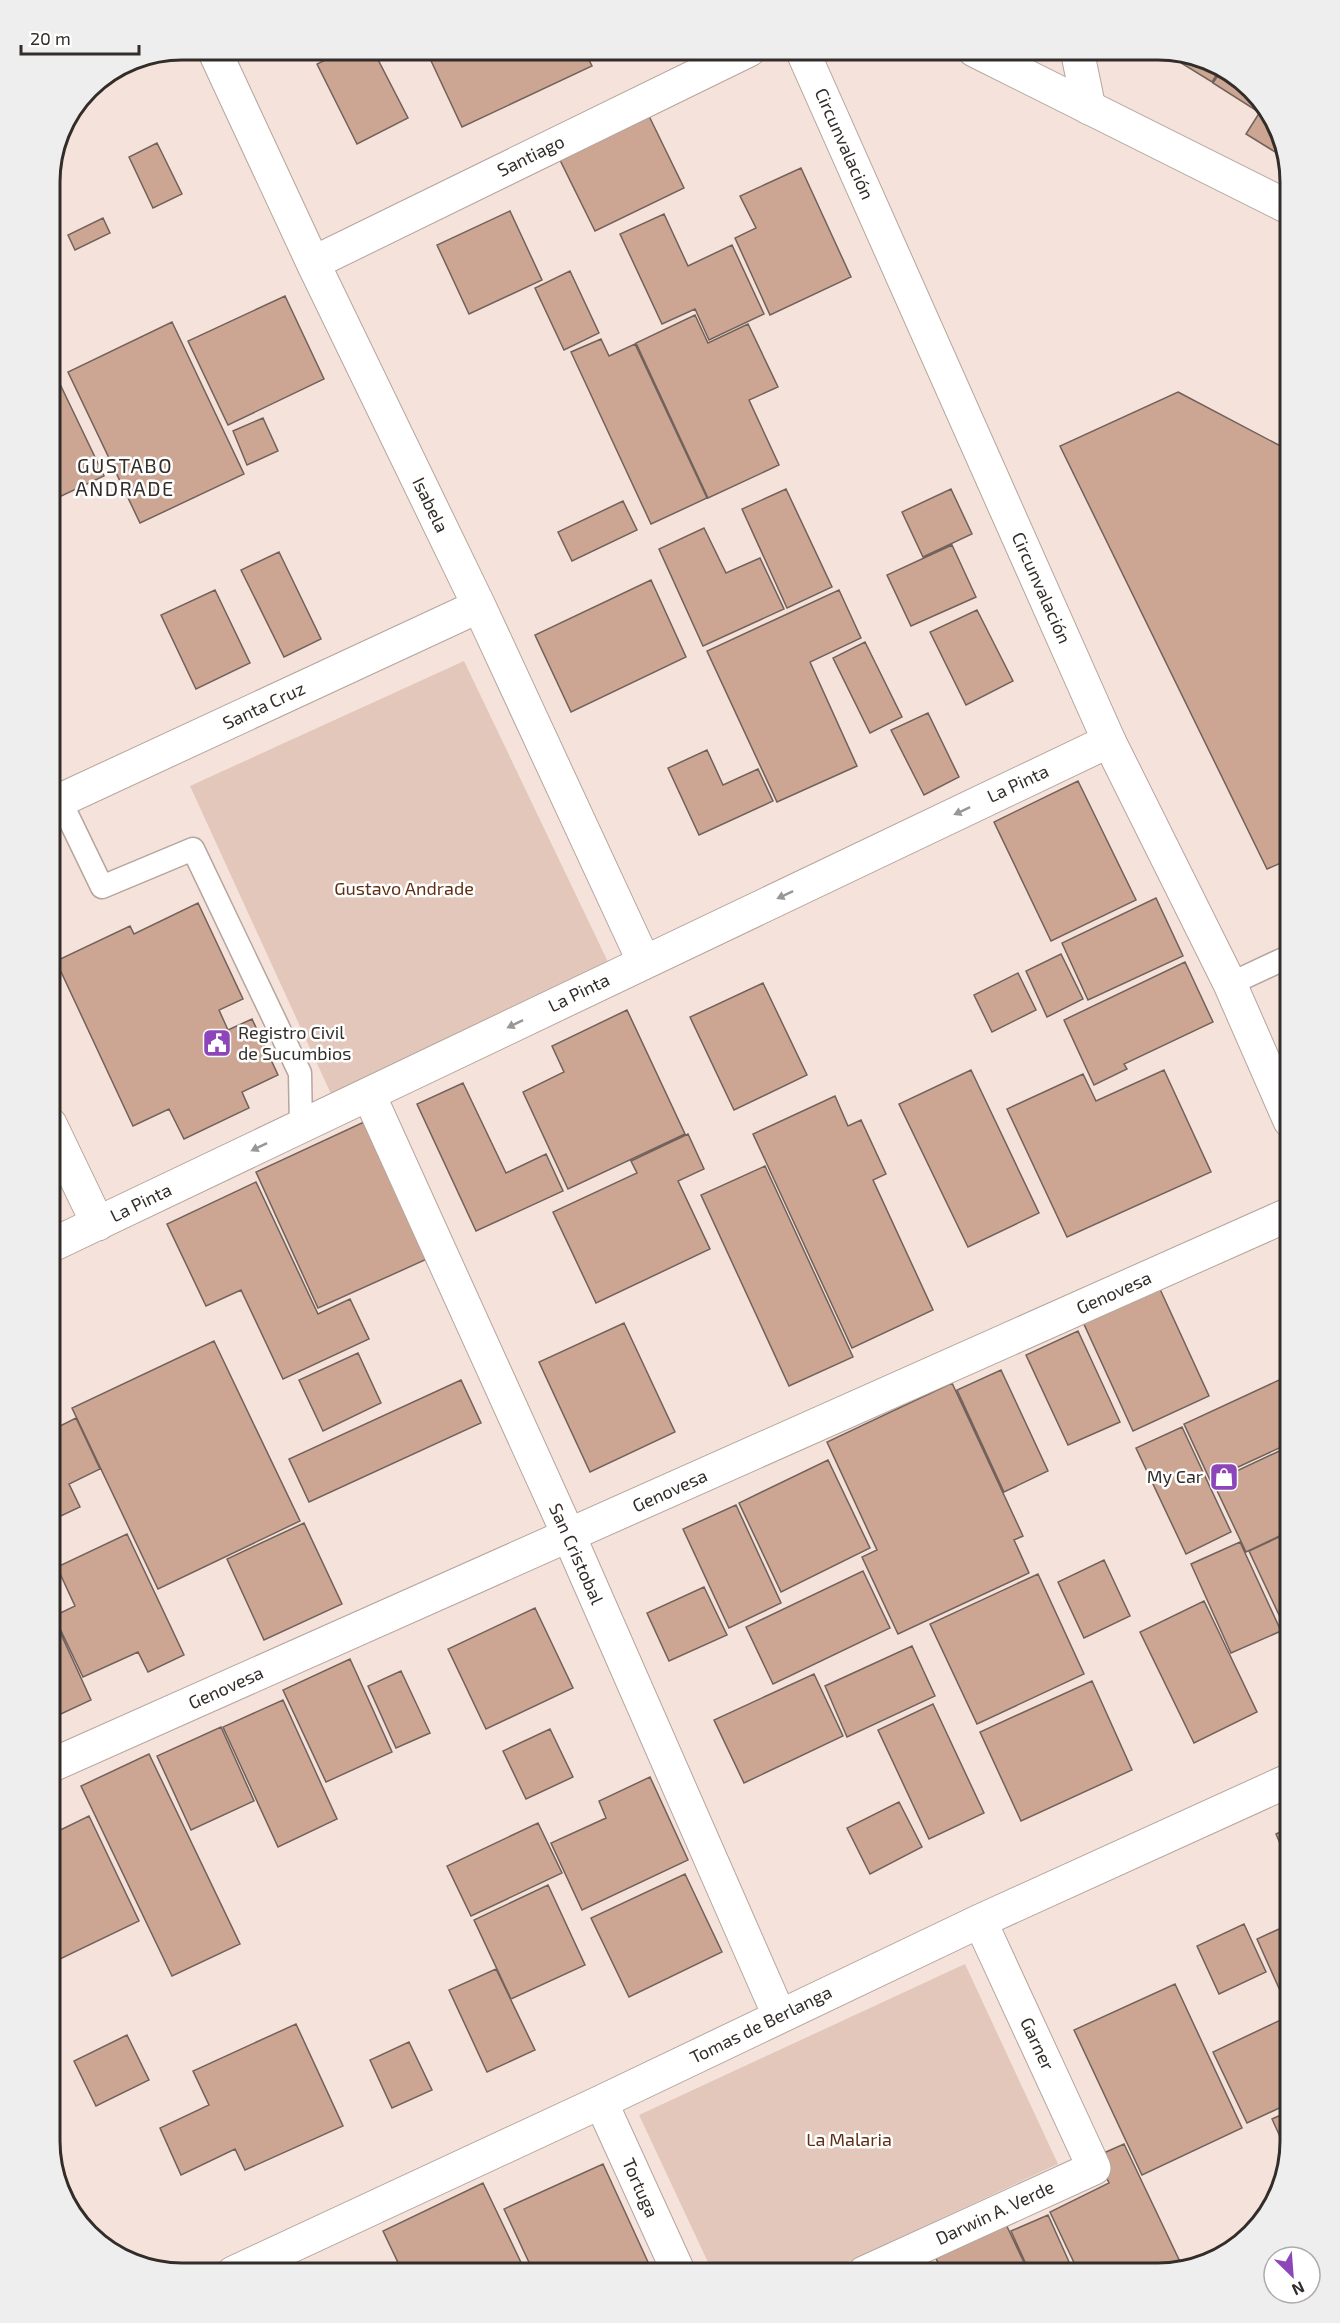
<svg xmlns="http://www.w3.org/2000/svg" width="1340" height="2323" viewBox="0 0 1340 2323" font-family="'Exo 2',sans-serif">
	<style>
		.green { fill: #e2c7ba }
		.building { fill: #cca693; stroke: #71625b; stroke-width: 1.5 }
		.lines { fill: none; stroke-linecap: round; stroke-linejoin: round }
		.lane-casing { stroke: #b6a59d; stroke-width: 25 }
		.street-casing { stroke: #b6a59d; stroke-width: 35 }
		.secondary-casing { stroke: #b6a59d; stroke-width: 35 }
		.highway-casing { stroke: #b6a59d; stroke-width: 35 }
		.lane { stroke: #fff; stroke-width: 22 }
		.street { stroke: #fff; stroke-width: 33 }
		.secondary { stroke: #fff; stroke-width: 33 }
		.highway { stroke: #fff; stroke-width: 33 }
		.oneway { fill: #999694 }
		.labels { text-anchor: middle; stroke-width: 5; stroke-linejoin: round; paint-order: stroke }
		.street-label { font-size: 18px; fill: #332d2a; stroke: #fff }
		.park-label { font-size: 18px; fill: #602e12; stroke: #fff }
		.poi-label { font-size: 18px; fill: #332d2a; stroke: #fff; text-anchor: start }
		.neighbourhood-label { font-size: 20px; letter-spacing: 1.5px; fill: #332d2a; stroke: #fff }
		.rim { fill: none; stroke: #332d2a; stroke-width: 3 }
	</style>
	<rect width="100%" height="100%" fill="#f5e3db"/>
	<path class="green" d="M464,661L609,964L331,1094L190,786Z
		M965,1964L1058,2164L824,2273H713L639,2115Z"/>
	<path class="building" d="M346,50H373L408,118L357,144L317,64Z
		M426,50H584L592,66L462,127Z
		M1160,50H1167L1221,68L1212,82Z
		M1222,69L1232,72L1261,105L1257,111L1213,83Z
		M1263,107L1277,124L1285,158L1246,134Z
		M648,114L684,188L595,231L559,158Z
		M64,124L69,134L58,140L60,131Z
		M157,143L182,194L153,208L129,157Z
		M801,168L851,277L770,315L735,238L756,228L740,196Z
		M510,211L542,280L469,314L437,245Z
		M664,214L688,266L732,245L764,314L709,340L695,309L662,324L620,234Z
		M103,218L110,233L75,250L68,235Z
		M570,271L599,333L564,350L535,288Z
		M285,296L324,379L228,425L188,341Z
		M695,315L708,343L748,324L778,387L749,400L779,465L708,498L636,343Z
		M172,322L244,474L140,523L68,372Z
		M601,339L609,356L635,344L707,498L651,524L571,352Z
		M59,382L104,476L57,498L50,484V387Z
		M1178,392L1290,451V859L1267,869L1060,446Z
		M263,418L278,451L247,465L233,431Z
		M786,489L832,587L787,608L742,509Z
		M951,489L972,534L923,557L902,512Z
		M623,501L637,530L572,561L558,532Z
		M704,528L726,573L760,558L784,609L703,646L659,549Z
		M952,545L976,597L911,626L887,575Z
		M279,552L321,639L284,657L241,570Z
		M651,580L686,657L571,712L535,635Z
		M215,590L250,663L196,689L161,615Z
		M839,590L861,638L810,662L857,766L777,802L707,651Z
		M977,610L1013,681L966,705L930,632Z
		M865,642L902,717L870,733L833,658Z
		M928,713L959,777L924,795L891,730Z
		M707,750L723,785L758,769L773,801L699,835L668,768Z
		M1078,781L1136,900L1051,941L994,822Z
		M1156,898L1183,956L1088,1000L1062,943Z
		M198,903L243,999L219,1010L228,1030L252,1019L278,1075L242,1092L249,1108L184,1139L169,1109L133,1126L56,961L130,926L134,934Z
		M1061,954L1083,999L1047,1017L1026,971Z
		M1185,962L1213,1022L1124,1064L1127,1069L1094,1085L1064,1020Z
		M1018,973L1036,1010L992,1032L974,995Z
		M763,983L807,1075L734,1110L690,1017Z
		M627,1010L685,1134L568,1189L523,1092L564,1072L552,1046Z
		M971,1070L1039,1213L968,1247L899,1104Z
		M1164,1070L1211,1172L1067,1237L1007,1109L1083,1074L1096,1101Z
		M463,1083L506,1173L546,1154L563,1191L476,1231L417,1104Z
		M835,1096L848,1126L861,1120L886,1174L873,1180L933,1310L852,1348L753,1134Z
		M364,1122L427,1259L318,1308L256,1172Z
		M688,1134L704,1169L678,1181L710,1249L596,1303L553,1212L637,1173L631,1161Z
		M765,1166L853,1357L789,1386L701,1195Z
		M256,1182L318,1314L350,1299L369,1339L283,1379L241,1290L206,1306L167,1224Z
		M1159,1287L1209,1396L1133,1431L1083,1322Z
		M624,1323L675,1432L590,1472L539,1362Z
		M1078,1331L1120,1422L1068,1445L1026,1355Z
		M214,1341L300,1521L158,1589L72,1408Z
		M358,1353L381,1403L323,1431L299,1380Z
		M1001,1370L1048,1471L1004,1492L957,1390Z
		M1290,1375V1443L1210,1480L1184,1424Z
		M461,1380L481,1423L309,1502L289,1459Z
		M952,1383L1023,1536L1014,1540L1029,1573L898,1634L862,1557L877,1550L827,1442Z
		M76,1418L100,1469L69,1484L80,1507L50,1521V1431Z
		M1182,1427L1231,1532L1186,1554L1136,1448Z
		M1290,1446V1531L1246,1552L1213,1482Z
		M828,1460L870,1548L781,1592L739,1503Z
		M736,1505L781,1603L729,1628L683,1529Z
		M304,1523L342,1604L264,1640L227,1559Z
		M1290,1532V1630L1287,1632L1249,1551Z
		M127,1534L184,1655L148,1672L138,1652L83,1677L54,1616L75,1606L57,1567Z
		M1240,1542L1281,1631L1231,1653L1191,1564Z
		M1104,1560L1130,1616L1084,1638L1058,1582Z
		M863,1571L890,1628L773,1684L746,1627Z
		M1038,1574L1084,1674L977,1724L930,1624Z
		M704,1587L727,1635L669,1661L647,1613Z
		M1204,1601L1257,1712L1194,1743L1140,1632Z
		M535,1608L573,1688L486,1729L448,1649Z
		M50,1610L91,1700L50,1719Z
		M912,1646L935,1696L847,1737L825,1686Z
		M350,1659L392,1752L326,1782L283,1690Z
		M401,1671L430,1733L396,1748L368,1686Z
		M814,1674L843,1736L744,1783L714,1720Z
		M1092,1681L1132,1770L1021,1821L980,1732Z
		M283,1700L337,1819L278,1847L223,1727Z
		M933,1704L984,1813L929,1839L878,1730Z
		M221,1727L254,1801L191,1830L157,1756Z
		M550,1729L573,1777L526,1799L503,1751Z
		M149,1754L240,1944L172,1976L81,1786Z
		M650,1777L688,1860L582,1910L551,1843L606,1818L599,1801Z
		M899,1802L922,1847L870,1874L847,1828Z
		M89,1816L139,1921L60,1959L50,1936V1835Z
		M538,1823L562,1873L471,1916L447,1866Z
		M1290,1828V1867L1276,1834Z
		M685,1874L722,1952L629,1997L591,1918Z
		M548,1885L585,1965L511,1999L474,1920Z
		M1244,1924L1266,1972L1219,1994L1197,1946Z
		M1290,1924V2013L1257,1939Z
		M496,1969L535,2050L487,2072L449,1990Z
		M1175,1984L1242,2128L1142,2175L1074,2030Z
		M1287,2017L1290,2026V2103L1247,2123L1213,2052Z
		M296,2024L343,2126L245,2170L235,2149L181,2175L160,2128L209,2105L193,2071Z
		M127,2035L149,2080L96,2106L74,2061Z
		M409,2042L432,2090L392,2108L370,2060Z
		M1290,2111V2141L1287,2152L1272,2119Z
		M1124,2144L1183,2268L1158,2274L1079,2273L1050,2212L1109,2183L1097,2156Z
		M55,2164L75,2199L67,2203L63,2199Z
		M603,2164L653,2273H534L504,2209Z
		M483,2183L526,2273H403L383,2231Z
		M1048,2215L1074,2273H1030L1011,2231Z
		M1003,2218L1029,2273H943L932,2250Z"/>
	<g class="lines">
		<g class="lane-casing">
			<path id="lane" d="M60,800L102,887L193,849L300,1073L301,1127
				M1230,984L1290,956"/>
		</g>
		<g class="street-casing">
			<path id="street" d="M214,50L313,263L479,606L644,962
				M1077,50L1089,108
				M313,263L749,50
				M50,805L479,606
				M369,1095L569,1536L779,2015
				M50,1124L98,1224
				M50,1246L1109,741
				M50,1766L1290,1214
				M601,2102L679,2273
				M233,2273L601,2102L980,1921L1290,1780
				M864,2273L1094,2168L980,1921"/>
		</g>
		<g class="secondary-casing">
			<path id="secondary" d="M802,50L1109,741L1230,984L1290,1121"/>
		</g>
		<g class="highway-casing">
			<path id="highway" d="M974,50L1290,208"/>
		</g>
		<use href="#lane" class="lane"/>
		<use href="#street" class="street"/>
		<use href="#secondary" class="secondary"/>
		<use href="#highway" class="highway"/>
	</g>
	<defs><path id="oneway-solid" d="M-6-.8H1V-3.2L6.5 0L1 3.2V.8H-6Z" transform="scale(1.5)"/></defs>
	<g class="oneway">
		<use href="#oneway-solid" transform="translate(962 811) rotate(155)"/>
		<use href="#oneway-solid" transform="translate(785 895) rotate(155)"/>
		<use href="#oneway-solid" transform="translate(515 1024) rotate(154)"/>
		<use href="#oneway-solid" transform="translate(259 1147) rotate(154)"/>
	</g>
	<defs>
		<g id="civic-square" transform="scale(1.5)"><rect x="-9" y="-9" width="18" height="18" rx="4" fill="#8c46b9" stroke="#fff"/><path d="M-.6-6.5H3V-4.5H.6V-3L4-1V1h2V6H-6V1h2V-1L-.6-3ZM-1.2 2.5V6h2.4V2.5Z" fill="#fff"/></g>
		<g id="shop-square" transform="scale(1.5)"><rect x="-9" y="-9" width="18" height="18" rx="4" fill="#8c46b9" stroke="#fff"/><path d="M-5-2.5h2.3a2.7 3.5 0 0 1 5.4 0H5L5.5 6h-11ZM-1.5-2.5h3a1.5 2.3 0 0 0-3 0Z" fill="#fff"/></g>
	</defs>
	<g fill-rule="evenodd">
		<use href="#civic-square" x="217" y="1043"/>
		<use href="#shop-square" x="1224" y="1477"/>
	</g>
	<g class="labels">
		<g class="street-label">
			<text transform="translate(844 144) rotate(66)" y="6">Circunvalación</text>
			<text transform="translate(531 156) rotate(-26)" y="6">Santiago</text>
			<text transform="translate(430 505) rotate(64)" y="6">Isabela</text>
			<text transform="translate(1041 588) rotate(66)" y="6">Circunvalación</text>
			<text transform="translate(264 706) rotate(-25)" y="6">Santa Cruz</text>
			<text transform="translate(1018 784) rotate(-25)" y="6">La Pinta</text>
			<text transform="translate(579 993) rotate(-26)" y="6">La Pinta</text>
			<text transform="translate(141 1203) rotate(-26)" y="6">La Pinta</text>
			<text transform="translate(1114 1293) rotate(-24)" y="6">Genovesa</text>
			<text transform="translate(670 1491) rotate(-24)" y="6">Genovesa</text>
			<text transform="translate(576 1554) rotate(66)" y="6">San Cristobal</text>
			<text transform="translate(226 1688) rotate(-24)" y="6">Genovesa</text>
			<text transform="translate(761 2025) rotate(-26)" y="6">Tomas de Berlanga</text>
			<text transform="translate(1037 2044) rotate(65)" y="6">Garner</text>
			<text transform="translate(640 2188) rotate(66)" y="6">Tortuga</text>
			<text transform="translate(995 2213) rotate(-25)" y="6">Darwin A. Verde</text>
		</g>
		<g class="park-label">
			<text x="404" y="895">Gustavo Andrade</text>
			<text x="849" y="2146">La Malaria</text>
		</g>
		<g class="poi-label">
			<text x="238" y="1039">Registro Civil<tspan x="238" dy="21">de Sucumbios</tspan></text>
			<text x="1203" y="1483" text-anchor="end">My Car</text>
		</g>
		<g class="neighbourhood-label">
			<text x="125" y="473">GUSTABO<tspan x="125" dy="23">ANDRADE</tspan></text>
		</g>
	</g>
	<path d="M0 0H1340V2323H0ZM182 60H1158A122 122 0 0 1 1280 182V2141A122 122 0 0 1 1158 2263H182A122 122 0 0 1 60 2141V182A122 122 0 0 1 182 60Z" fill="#efeeee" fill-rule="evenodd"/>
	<path class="rim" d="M182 60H1158A122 122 0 0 1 1280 182V2141A122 122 0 0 1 1158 2263H182A122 122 0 0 1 60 2141V182A122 122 0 0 1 182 60Z"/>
	<g transform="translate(1292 2275) rotate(155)"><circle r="28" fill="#ffffff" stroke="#adabaa" stroke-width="1.5"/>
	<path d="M0-4.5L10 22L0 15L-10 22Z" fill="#8c46b9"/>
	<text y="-9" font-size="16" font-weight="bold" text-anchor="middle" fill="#332d2a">N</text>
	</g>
	<path d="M21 45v9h118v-9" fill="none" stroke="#332d2a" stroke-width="3"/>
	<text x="30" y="45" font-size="18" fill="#332d2a" stroke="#ffffff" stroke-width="4.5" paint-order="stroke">20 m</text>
</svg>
